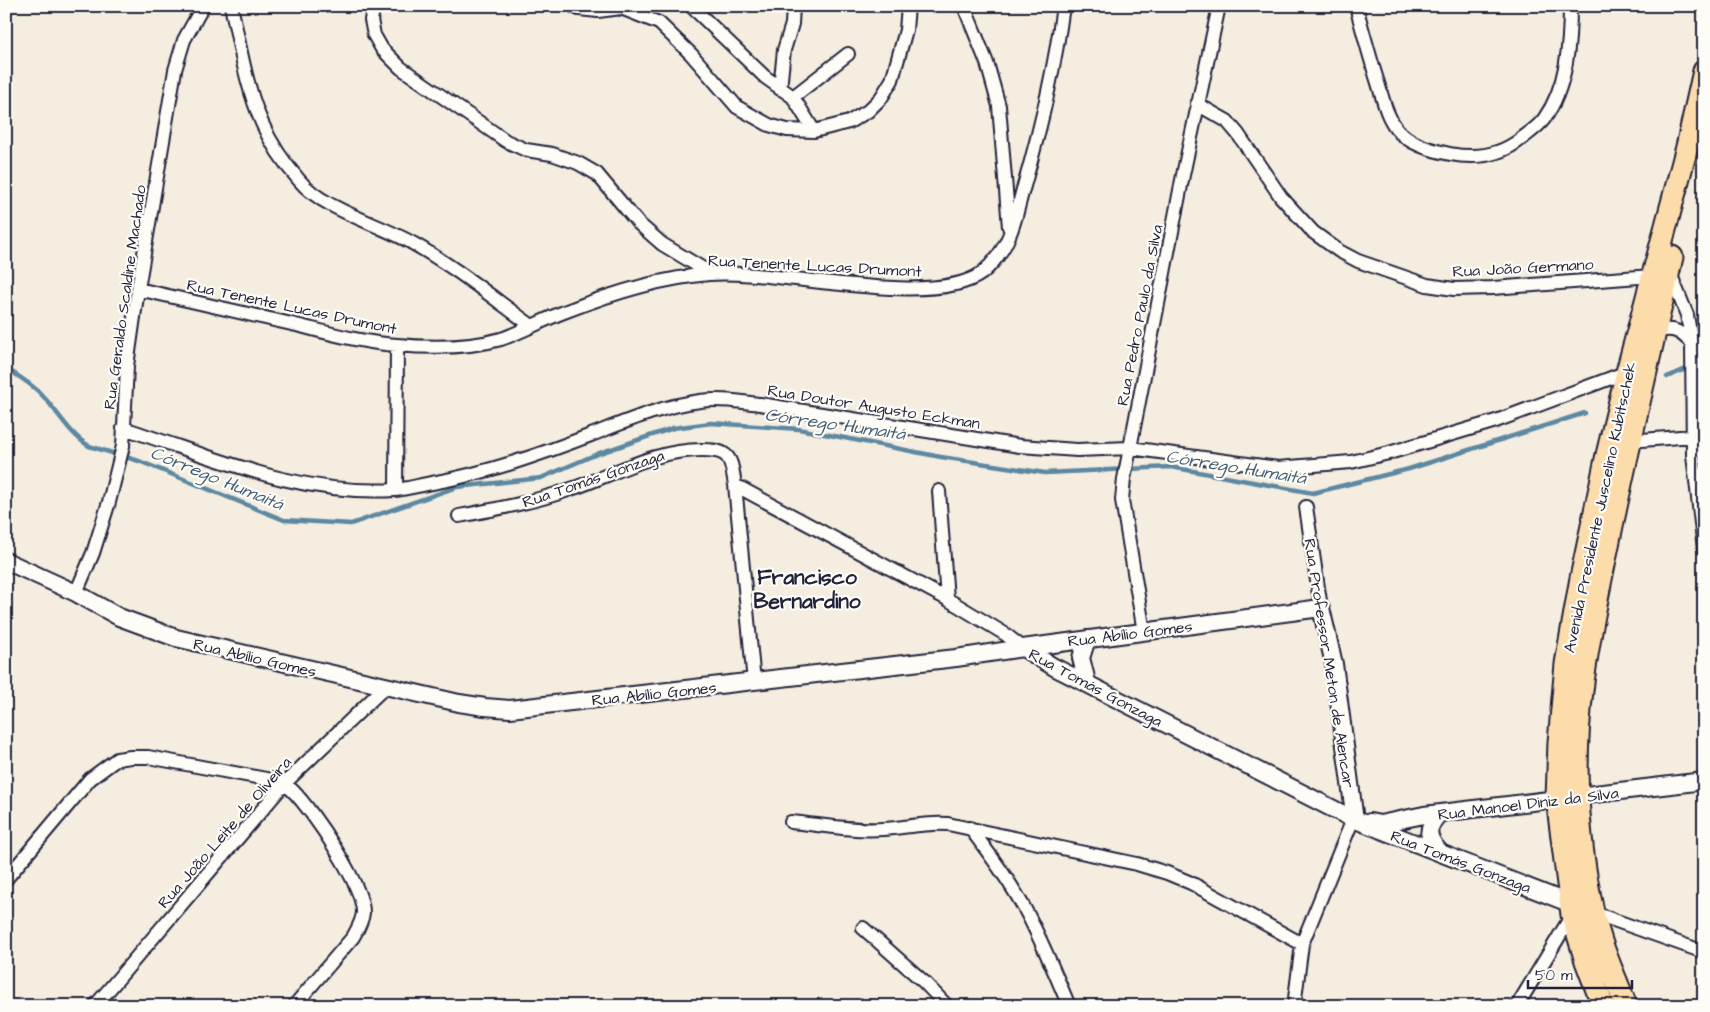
<svg xmlns="http://www.w3.org/2000/svg" width="1710" height="1012" viewBox="0 0 1710 1012" font-family="'Architects Daughter',sans-serif">
	<style>
		.lines { fill: none; stroke-linecap: round; stroke-linejoin: round }
		.stream { stroke: #5d88a1; stroke-width: 4.5 }
		.minor-casing { stroke: #22223b; stroke-width: 16 }
		.tertiary-casing { stroke: #22223b; stroke-width: 20 }
		.trunk-casing { stroke: #22223b; stroke-width: 25 }
		.minor { stroke: #fdfcf7; stroke-width: 12 }
		.tertiary { stroke: #fdfcf7; stroke-width: 16 }
		.trunk { stroke: #fddcac; stroke-width: 21 }
		.labels { text-anchor: middle; stroke-width: 4.5; stroke-linejoin: round; paint-order: stroke }
		.street-label { font-size: 16px; fill: #22223b; stroke: #fdfcf7 }
		.water-label { font-size: 18px; font-style: italic; fill: #445e76; stroke: #fdfcf7 }
		.district-label { font-size: 21px; font-weight: bold; fill: #22223b; stroke: #fdfcf7 }
	</style>
	<rect width="100%" height="100%" fill="#f4ede0"/>
	<filter id="ink" filterUnits="userSpaceOnUse"><feTurbulence type="fractalNoise" baseFrequency=".02" numOctaves="2"/><feDisplacementMap in="SourceGraphic" scale="10" xChannelSelector="R" yChannelSelector="G"/><feConvolveMatrix kernelMatrix="1 2 1 2 8 2 1 2 1" color-interpolation-filters="sRGB"/></filter>
	<g filter="url(#ink)">
		<g class="lines">
			<path class="stream" d="M6,368C18,376 32,384 41,394C57,410 69,434 89,446L139,461L284,520L351,524L457,487L541,478L597,454L673,428L711,423L799,429L941,457L1045,473L1171,467L1313,493L1409,469L1585,413
				M1667,377L1686,369"/>
			<g class="minor-casing">
				<path id="minor" d="M231,6C240,45 246,87 262,123C271,144 284,163 299,180C323,210 380,224 414,244C455,267 493,298 532,326
					M374,6L371,20L374,35L382,49L401,68L506,141L526,150L552,154L578,163L597,174L638,223L662,244L710,273
					M573,6L579,9L598,11L621,8L659,23L691,54L737,107L769,125L787,130L814,131L849,122L868,111L881,98L892,80L906,30L908,6
					M691,6L765,77L793,97L814,131
					M964,6L987,63L999,106L1009,227
					M1356,6C1363,32 1370,58 1378,83C1383,99 1386,115 1396,128C1408,144 1431,150 1450,154C1476,159 1501,155 1521,139C1529,133 1538,127 1544,119C1567,87 1570,44 1570,6
					M780,89L784,50L792,24L793,6
					M793,97L848,54
					M1197,104L1227,121L1238,134L1281,197L1313,232L1339,251L1358,261L1427,285L1454,289L1493,288L1652,276
					M1670,273L1687,315L1692,344L1693,455L1704,549
					M138,289C191,301 243,313 296,325C329,333 363,343 397,345C430,348 469,348 501,339C522,332 543,320 564,312C610,294 660,278 709,274C774,268 933,310 982,273C993,264 1004,249 1009,236C1016,221 1019,202 1024,186C1041,127 1055,67 1063,6
					M1650,332C1670,328 1678,327 1692,344
					M123,428C214,457 297,496 395,490C407,489 420,485 432,483C487,473 539,455 591,435C627,421 662,406 700,401C720,398 741,402 760,404L1020,446L1077,450L1130,448L1278,468L1351,462L1389,453L1496,421L1627,372
					M1629,441L1693,436
					M735,485L947,599L1005,634L1023,648
					M396,490L397,345
					M939,491L947,599
					M1306,507L1321,608
					M459,516C497,509 535,502 571,489C616,474 653,450 702,450C709,450 718,450 724,454C733,459 733,476 735,485L754,682
					M76,593L93,553L109,502L123,446L127,366L138,289L175,70L184,40L203,6
					M1144,632L1122,500L1124,479L1183,175L1219,6
					M791,822C821,825 852,831 883,829C905,828 925,822 948,824L1137,864L1167,873L1191,883L1302,944
					M970,828C991,856 1012,884 1028,915C1043,944 1056,975 1069,1006
					M6,879L90,779L117,759L131,757H148L277,781C283,783 288,786 293,791C312,810 364,886 363,913C362,922 357,930 353,937L294,1006
					M1594,913L1704,952
					M863,928L924,982L947,1006
					M95,1006L284,784L385,687
					M1294,1006L1302,944L1353,819
					M1517,1006L1572,915"/>
			</g>
			<g class="tertiary-casing">
				<path id="tertiary" d="M6,561L76,593L119,617L176,638L459,703L485,707L510,709L956,658L1023,648L1321,608L1334,664L1354,813L1353,819
					M1023,648L1054,667L1353,819L1579,907
					M1087,682L1081,658L1087,639
					M1578,796L1704,781
					M1440,813C1424,829 1427,839 1442,854
					M1370,822L1380,824L1424,815L1557,799"/>
			</g>
			<g class="trunk-casing">
				<path id="trunk" d="M1603,1006L1586,961L1572,915L1557,799L1559,742L1566,664L1581,578L1606,459L1627,372L1687,147L1704,71
					M1626,1006C1618,984 1608,963 1601,941C1588,900 1582,855 1579,813C1571,724 1589,636 1607,550C1627,452 1650,355 1672,257"/>
			</g>
			<use href="#minor" class="minor"/>
			<use href="#tertiary" class="tertiary"/>
			<use href="#trunk" class="trunk"/>
		</g>
	</g>
	<g class="labels">
		<g class="street-label">
			<text transform="translate(815 265) rotate(3)" y="6">Rua Tenente Lucas Drumont</text>
			<text transform="translate(1523 267) rotate(-3)" y="6">Rua João Germano</text>
			<text transform="translate(124 297) rotate(-82)" y="6">Rua Geraldo Scaldine Machado</text>
			<text transform="translate(292 306) rotate(12)" y="6">Rua Tenente Lucas Drumont</text>
			<text transform="translate(1139 315) rotate(-79)" y="6">Rua Pedro Paulo da Silva</text>
			<text transform="translate(874 406) rotate(9)" y="6">Rua Doutor Augusto Eckman</text>
			<text transform="translate(593 478) rotate(-19)" y="6">Rua Tomás Gonzaga</text>
			<text transform="translate(1599 507) rotate(-78)" y="6">Avenida Presidente Juscelino Kubitschek</text>
			<text transform="translate(1130 633) rotate(-7)" y="6">Rua Abílio Gomes</text>
			<text transform="translate(255 657) rotate(13)" y="6">Rua Abílio Gomes</text>
			<text transform="translate(1330 663) rotate(81)" y="6">Rua Professor Meton de Alencar</text>
			<text transform="translate(1096 687) rotate(28)" y="6">Rua Tomás Gonzaga</text>
			<text transform="translate(654 693) rotate(-6)" y="6">Rua Abílio Gomes</text>
			<text transform="translate(1528 803) rotate(-7)" y="6">Rua Manoel Diniz da Silva</text>
			<text transform="translate(224 832) rotate(-49)" y="6">Rua João Leite de Oliveira</text>
			<text transform="translate(1461 861) rotate(21)" y="6">Rua Tomás Gonzaga</text>
		</g>
		<g class="water-label">
			<text transform="translate(835 424) rotate(8)" y="6">Córrego Humaitá</text>
			<text transform="translate(1236 467) rotate(9)" y="6">Córrego Humaitá</text>
			<text transform="translate(217 478) rotate(22)" y="6">Córrego Humaitá</text>
		</g>
		<g class="district-label">
			<text x="807" y="584">Francisco<tspan x="807" dy="24">Bernardino</tspan></text>
		</g>
	</g>
	<rect width="1710" height="1012" fill="none" stroke="#fdfcf7" stroke-width="25"/>
	<rect x="12" y="12" width="1685" height="987" fill="none" stroke="#22223b" stroke-width="2" filter="url(#ink)"/>
	<path d="M1528 980v8h104v-8" fill="none" stroke="#22223b" stroke-width="2.5"/>
	<text x="1535" y="980" font-size="15" fill="#22223b" stroke="#fdfcf7" stroke-width="4" paint-order="stroke">50 m</text>
</svg>
